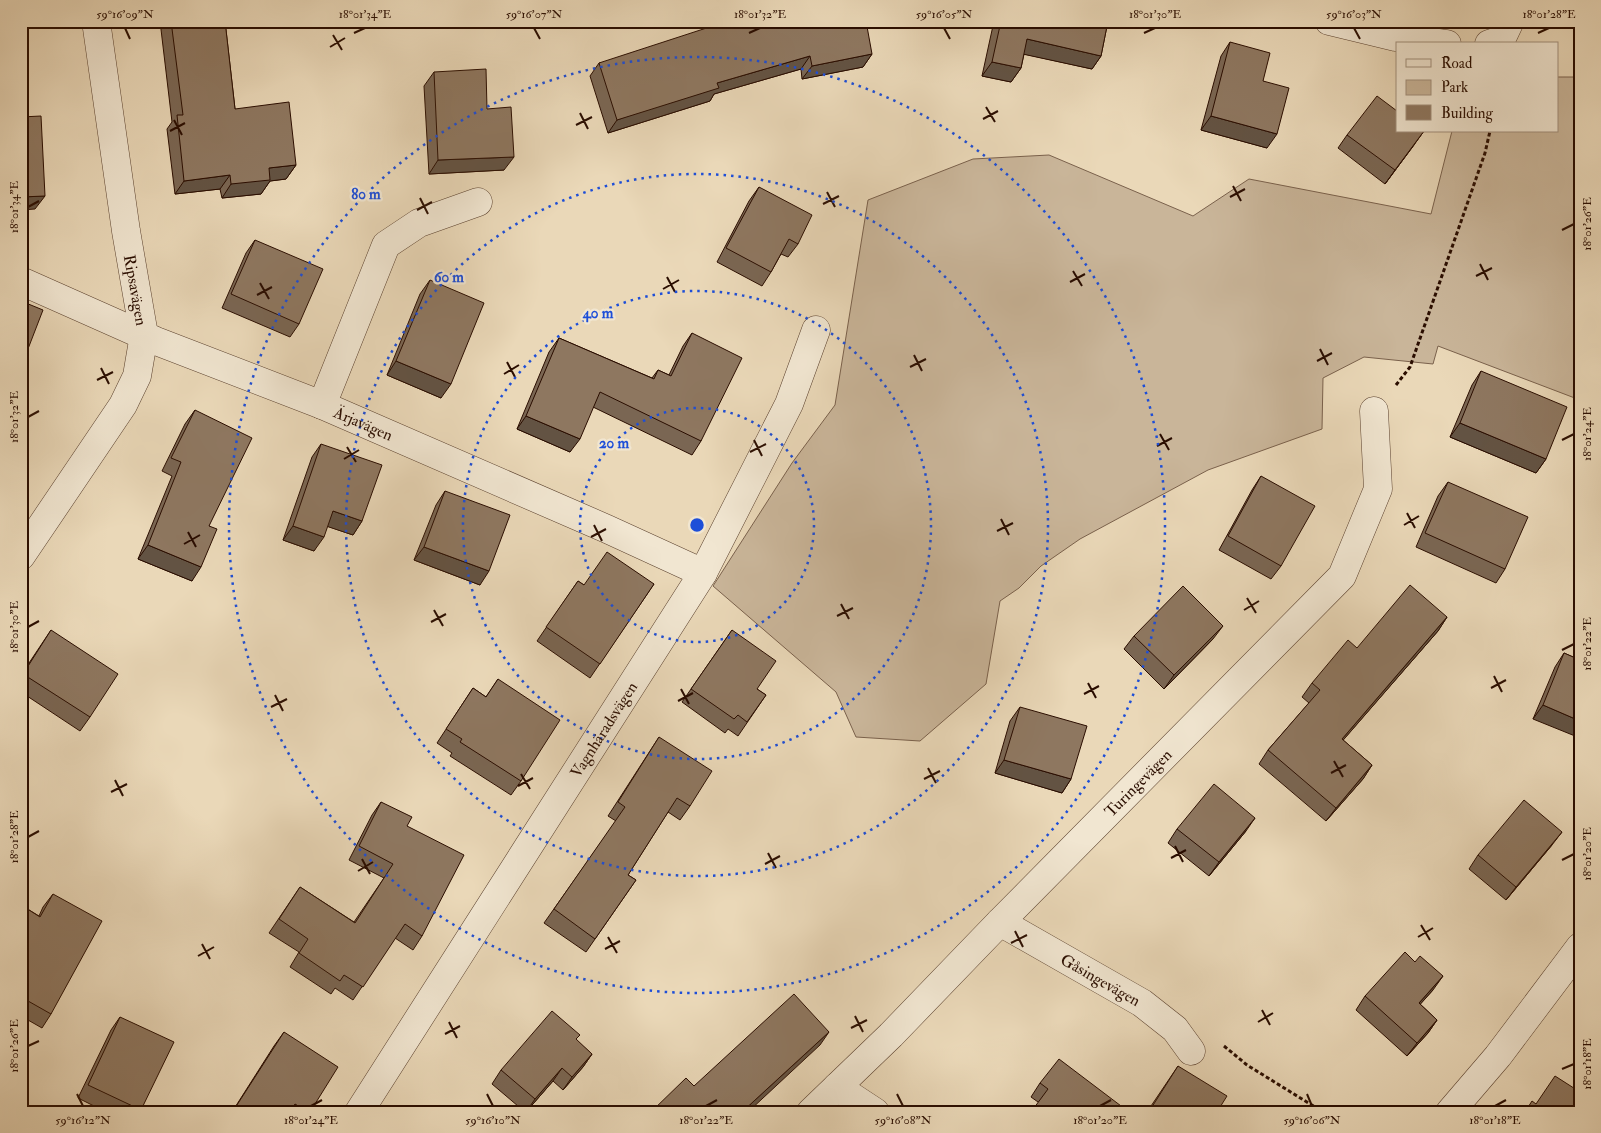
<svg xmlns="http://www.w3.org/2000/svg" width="1601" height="1133" viewBox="0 0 1601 1133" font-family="'IM FELL Double Pica',serif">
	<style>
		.green { fill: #c9b599; stroke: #7a614c }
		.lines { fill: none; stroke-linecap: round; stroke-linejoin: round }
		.minor-casing { stroke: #5a402e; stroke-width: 29 }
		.path { stroke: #2a0d00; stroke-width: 3; stroke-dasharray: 4 2.5; stroke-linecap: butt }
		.minor { stroke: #f1e6d1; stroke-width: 28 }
		.wall { fill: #7a6653; stroke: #2a0d00 }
		.shaded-wall { fill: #635343; stroke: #2a0d00 }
		.building { fill: #8e7760; stroke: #2a0d00 }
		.ticks { fill: none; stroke: #2a0d00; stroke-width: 2 }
		.ring { fill: none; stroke: #1d4ed8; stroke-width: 2.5; stroke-dasharray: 2.5 5 }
		.labels { text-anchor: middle; stroke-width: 4.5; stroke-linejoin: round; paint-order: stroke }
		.street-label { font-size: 16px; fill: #2a0d00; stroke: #f1e6d1 }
		.centre { fill: #1d4ed8; stroke: #f1e6d1; stroke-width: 2.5 }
		.ring-label { font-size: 15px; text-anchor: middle; font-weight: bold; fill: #1d4ed8; stroke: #f1e6d1; stroke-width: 4.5; stroke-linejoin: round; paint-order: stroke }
		.neatline { fill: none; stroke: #2a0d00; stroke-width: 2 }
		.ticks-label { font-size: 12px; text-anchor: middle; fill: #2a0d00 }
	</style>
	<rect width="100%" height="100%" fill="#ead8b8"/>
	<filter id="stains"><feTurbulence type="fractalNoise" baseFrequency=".004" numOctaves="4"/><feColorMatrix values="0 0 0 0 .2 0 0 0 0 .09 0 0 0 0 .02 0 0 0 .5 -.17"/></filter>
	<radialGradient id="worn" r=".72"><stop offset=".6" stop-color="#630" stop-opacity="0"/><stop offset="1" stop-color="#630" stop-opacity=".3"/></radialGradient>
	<path class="green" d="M1557,77H1580V400L1438,346L1433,364L1364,357L1323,378L1322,429L1208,470L1080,539L1041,566L1019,588L1000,601L986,684L920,741L856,737L836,692L713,586L792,463L835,405L868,200L973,159L1049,155L1193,216L1249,179L1431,214L1452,131H1557Z"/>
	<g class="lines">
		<g class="minor-casing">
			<g id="minor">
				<path d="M1329,21L1395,37L1447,44"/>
				<path d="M1489,44L1501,40L1510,21"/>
				<path id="s1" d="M21,281L156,341L322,405L607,529L703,573"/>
				<path d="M322,405L386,245L419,223L478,202"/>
				<path d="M21,556L123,405L137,376L144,335L126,231L96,21"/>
				<path id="s2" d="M1000,922L1142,1003L1175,1029L1191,1051"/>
				<path d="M837,1087L875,1112"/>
				<path id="s3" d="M359,1112L703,573L789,404L816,330"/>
				<path id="s4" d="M811,1112L891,1035L1000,922L1342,576L1378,489L1374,411"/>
				<path d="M1450,1112L1498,1056L1580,947"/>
			</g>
		</g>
		<path class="path" d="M1396,385L1410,367L1485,153L1490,131
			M1224,1046L1247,1065L1323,1112"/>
		<use href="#minor" class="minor"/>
	</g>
	<path class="wall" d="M160,21H225L235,109L296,165L286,179L270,181L261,194L222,198L220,189L175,194L167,129L172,122Z
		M994,21H1108L1101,56L1092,69L1024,54L1021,68L1011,82L982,76Z
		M1230,42L1267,148L1201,130L1221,56Z
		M872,54L863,67L802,79L801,69L714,94L710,101L608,133L590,76L599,63Z
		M434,72L487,109L504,170L429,174L424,86Z
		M1347,135L1414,145L1385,184L1338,148Z
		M759,187L798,244L788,257L781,254L771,272L762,286L717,262L749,201Z
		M255,240L299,324L290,337L222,308L246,253Z
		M430,280L441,398L387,375L420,294Z
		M692,333L701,441L692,455L593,407L570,452L517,429L549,352L559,338L652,378L658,370L669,375L683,346Z
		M1481,371L1546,459L1536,473L1450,437L1472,385Z
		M195,410L209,526L192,581L138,559L172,476L162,471L185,424Z
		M321,444L362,521L353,535L327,526L314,551L283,540L312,457Z
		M1261,476L1281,566L1271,579L1219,550L1252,490Z
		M1448,482L1505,569L1496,583L1416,547L1438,496Z
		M445,491L480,585L414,560L436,505Z
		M578,581L584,585L654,584L590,678L537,641Z
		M1447,617L1438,631L1343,740L1372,765L1363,779L1326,821L1259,764L1268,750L1309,703L1302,697L1312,683L1357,648Z
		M51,630L90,717L80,731L21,692V675Z
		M732,630L757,689L766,695L738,736L728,729L725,733L682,702Z
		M1134,636L1213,639L1164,689L1124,649Z
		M1564,653L1580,660L1533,719L1555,667Z
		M498,679L521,781L511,795L450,756L452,753L437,743L473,688L486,697Z
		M1020,707L1071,779L1062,793L995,773L1010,721Z
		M659,737L690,806L680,820L668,812L628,875L636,880L586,952L544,923L616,821L608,816Z
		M381,802L407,826L422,936L413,950L395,938L353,1000L335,988L331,994L290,967L299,952L269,933L300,887L354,922L384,878L349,860L372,815Z
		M1177,829L1246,831L1209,876L1168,843Z
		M1552,845L1506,900L1469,869L1478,855Z
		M53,894L51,1014L42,1028L21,1016V905L39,916L43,907Z
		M1433,990L1420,1004L1437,1020L1428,1033L1407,1056L1356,1010L1365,996Z
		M120,1017L141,1110L140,1112H106L78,1098L111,1030Z
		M284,1032L310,1112H232L274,1046Z
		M576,1040L592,1054L583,1067L563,1090L553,1081L526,1112H525L492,1084L501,1070Z
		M1178,1066L1217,1112L1149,1109Z
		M1040,1083L1129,1112L1038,1102L1031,1097Z"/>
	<path class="shaded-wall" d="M1027,39L1101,56L1092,69L1018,53Z
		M872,54L863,67L802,79L812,66Z
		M810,56L801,69L714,94L710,101L608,133L617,120L717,83Z
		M992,62L1021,68L1011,82L982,76Z
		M1211,116L1277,134L1267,148L1201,130Z
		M1424,131L1414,145L1385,184L1395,170Z
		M514,157L504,170L429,174L438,160Z
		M296,165L286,179L270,181L261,194L222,198L231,184L269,168Z
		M230,175L220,189L175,194L184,181Z
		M45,196L35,209L21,210V197Z
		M396,361L451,384L441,398L387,375Z
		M526,416L580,439L570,452L517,429Z
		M1460,423L1546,459L1536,473L1450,437Z
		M333,511L362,521L353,535L323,525Z
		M293,526L324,537L314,551L283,540Z
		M148,545L201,567L192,581L138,559Z
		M424,547L489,571L480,585L414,560Z
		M1447,617L1438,631L1332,753L1342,739Z
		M1223,626L1213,639L1164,689L1174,675Z
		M1543,705L1580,721V738L1533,719Z
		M1004,760L1071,779L1062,793L995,773Z
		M1372,765L1363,779L1326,821L1336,808Z
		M1255,818L1246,831L1209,876L1219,862Z
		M1562,832L1552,845L1506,900L1516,887Z
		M1443,976L1433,990L1409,1017L1419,1003Z
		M1437,1020L1428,1033L1407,1056L1417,1043Z
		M829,1032L820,1045L748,1112H742Z
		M592,1054L583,1067L563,1090L572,1077Z
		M562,1068L553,1081L526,1112L535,1099Z"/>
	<path class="building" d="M171,21H225L235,109L289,102L296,165L269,168L270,180L231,184L230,175L184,181L177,115H183Z
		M728,21H866L872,54L812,66L810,56L717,83L719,88L617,120L599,63Z
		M1001,21H1108L1101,56L1027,39L1021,68L992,62Z
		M1230,42L1270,53L1263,81L1289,88L1277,134L1211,116Z
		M486,69L487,109L511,107L514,157L438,160L434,72Z
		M1377,96L1397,111V131H1424L1395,170L1347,135Z
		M41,116L45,196L21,197V117Z
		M759,187L812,215L798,244L789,239L771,272L726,248Z
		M255,240L323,269L299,324L231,294Z
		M430,280L484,303L451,384L396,361Z
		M21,301L43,310L21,367Z
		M692,333L742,358L701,441L600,392L580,439L526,416L559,338L654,379L658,370L671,376Z
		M1481,371L1567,407L1546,459L1460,423Z
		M195,410L252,438L209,526L217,529L201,567L148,545L181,462L171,458Z
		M321,444L382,465L362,521L333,511L324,537L293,526Z
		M1261,476L1315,506L1281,566L1228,536Z
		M1448,482L1528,517L1505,569L1425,533Z
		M445,491L510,515L489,571L424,547Z
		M607,552L654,584L600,664L546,627L578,581L584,585Z
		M1410,585L1447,617L1342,739L1372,765L1336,808L1268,750L1320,690L1312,683L1348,640L1357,648Z
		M1183,586L1223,626L1174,675L1134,636Z
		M51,630L118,674L90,717L23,674Z
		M732,630L776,661L757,689L766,695L747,722L738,715L734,719L691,689Z
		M1564,653L1580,660V721L1543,705Z
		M498,679L560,720L521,781L460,742L462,739L446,729L473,688L486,697Z
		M1020,707L1087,726L1071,779L1004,760Z
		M659,737L712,771L690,806L677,798L628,875L636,880L595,939L554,909L625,807L618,802Z
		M1214,784L1255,818L1219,862L1177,829Z
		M1524,800L1562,832L1516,887L1478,855Z
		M381,802L412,817L407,826L464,855L422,936L405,924L363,987L344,975L340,981L299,953L308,939L279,919L300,887L355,923L393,864L359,846Z
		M53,894L102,921L51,1014L21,997V905L40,917Z
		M1405,952L1415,962L1420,956L1443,976L1419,1003L1437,1020L1417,1043L1365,996Z
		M794,994L829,1032L742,1112H651L686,1078L694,1086Z
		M552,1011L580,1035L576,1039L592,1054L572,1077L562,1068L535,1099L501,1070Z
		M120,1017L174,1042L141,1110L88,1085Z
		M284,1032L338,1067L310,1112H308L295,1104L290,1112H240L235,1108Z
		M1059,1059L1129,1112H1031L1048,1089L1040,1083Z
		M1178,1066L1227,1096L1217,1112H1140L1144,1106L1150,1110Z
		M1555,1076L1580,1092V1112H1525L1532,1101L1536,1104Z"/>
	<path class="ticks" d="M125,28L130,39M534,28L540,39M944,28L950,39M1354,28L1360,39M354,33L365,28M749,33L760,28M1144,33L1155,28M1538,33L1549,28M333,35L342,50M330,47L345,38M986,107L995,122M580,113L588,129M983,119L998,111M174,120L182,135M576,125L592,117M170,131L185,123M1233,186L1241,201M827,192L835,207M1230,197L1245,189M420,198L428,214M823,204L839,196M28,207L39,201M417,210L432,202M1562,230L1574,224M1480,264L1488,280M1073,271L1082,286M1476,276L1492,268M667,277L675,292M1070,282L1085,274M260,283L269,299M663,289L679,280M257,295L272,287M1320,349L1328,365M914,355L922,371M1317,361L1332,353M507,362L515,377M910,367L926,359M101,368L109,384M504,374L519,365M97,380L113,372M28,417L39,411M1160,434L1169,450M754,440L762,456M1562,440L1574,434M1157,446L1172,438M347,447L356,462M750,452L766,444M344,459L359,450M1407,513L1415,528M1001,519L1009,535M594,525L602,541M1404,525L1419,516M997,531L1013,523M188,532L196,547M591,537L606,529M184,544L200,535M1247,598L1256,613M841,604L849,619M434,610L443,626M1244,610L1259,601M837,616L853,608M431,622L446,614M28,627L39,621M1562,650L1574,644M1494,676L1502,692M1088,683L1096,698M1491,688L1506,680M681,689L689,704M1084,694L1099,686M275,695L283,711M678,701L693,693M271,707L287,699M1334,761L1343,777M928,768L936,783M1331,773L1346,765M521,774L530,789M924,779L940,771M115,780L123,796M518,786L533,778M111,792L127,784M28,837L39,831M1175,846L1183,862M768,853L776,868M1171,858L1186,850M362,859L370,874M1562,860L1574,854M765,864L780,856M358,871L373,862M1421,925L1430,940M1015,931L1023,947M608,937L617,953M1418,937L1433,928M1011,943L1027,935M202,944L210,959M605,949L620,941M198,956L214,947M1262,1010L1270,1025M855,1016L863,1032M449,1022L457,1038M1258,1022L1273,1013M851,1028L867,1020M445,1034L460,1026M28,1046L39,1041M1562,1069L1574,1064M77,1094L83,1106M487,1094L493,1106M897,1094L903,1106M1307,1094L1312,1106M311,1106L322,1100M706,1106L717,1100M1100,1106L1111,1100M1495,1106L1506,1100"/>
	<g class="ring">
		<circle cx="697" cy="525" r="117"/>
		<circle cx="697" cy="525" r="234"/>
		<circle cx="697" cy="525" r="351"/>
		<circle cx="697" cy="525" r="468"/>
	</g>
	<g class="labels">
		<g class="street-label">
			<text transform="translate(136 290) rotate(80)" y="6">Ripsavägen</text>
			<text dy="6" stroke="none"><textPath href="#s1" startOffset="371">Ärjavägen</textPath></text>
			<text dy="6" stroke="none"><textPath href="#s3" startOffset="454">Vagnhäradsvägen</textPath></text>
			<text dy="6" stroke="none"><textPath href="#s4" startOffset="464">Turingevägen</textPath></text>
			<text dy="6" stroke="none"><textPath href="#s2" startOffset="116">Gåsingevägen</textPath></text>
		</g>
	</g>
	<circle cx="697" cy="525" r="8" class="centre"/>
	<g class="ring-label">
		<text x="366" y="199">80 m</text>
		<text x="449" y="282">60 m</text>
		<text x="598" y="318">40 m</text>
		<text x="614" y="448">20 m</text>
	</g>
	<rect width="1601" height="1133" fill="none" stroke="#ead8b8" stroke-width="55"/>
	<rect x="1396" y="42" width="162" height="90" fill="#f1e6d1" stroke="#a18f7d"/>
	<rect x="1406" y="59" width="25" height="8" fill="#f1e6d1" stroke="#a18f7d"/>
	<text x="1441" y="68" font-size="15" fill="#2a0d00">Road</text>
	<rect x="1406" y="80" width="25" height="15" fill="#c9b599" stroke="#a18f7d"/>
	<text x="1441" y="92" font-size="15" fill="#2a0d00">Park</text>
	<rect x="1406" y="105" width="25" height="15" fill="#8e7760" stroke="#a18f7d"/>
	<text x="1441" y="118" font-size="15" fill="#2a0d00">Building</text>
	<rect x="28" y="28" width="1546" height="1078" class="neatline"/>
	<g class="ticks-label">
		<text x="125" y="18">59°16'09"N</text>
		<text x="365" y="18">18°01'34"E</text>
		<text x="534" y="18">59°16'07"N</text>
		<text x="760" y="18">18°01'32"E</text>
		<text x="944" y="18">59°16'05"N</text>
		<text x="1155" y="18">18°01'30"E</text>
		<text x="1354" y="18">59°16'03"N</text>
		<text x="1549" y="18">18°01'28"E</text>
		<text transform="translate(14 207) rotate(-90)" y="4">18°01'34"E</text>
		<text transform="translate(1587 224) rotate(-90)" y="4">18°01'26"E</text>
		<text transform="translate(14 417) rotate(-90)" y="4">18°01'32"E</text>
		<text transform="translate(1587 434) rotate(-90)" y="4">18°01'24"E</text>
		<text transform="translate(14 627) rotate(-90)" y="4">18°01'30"E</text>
		<text transform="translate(1587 644) rotate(-90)" y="4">18°01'22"E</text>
		<text transform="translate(14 837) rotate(-90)" y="4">18°01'28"E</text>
		<text transform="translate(1587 854) rotate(-90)" y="4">18°01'20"E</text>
		<text transform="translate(14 1046) rotate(-90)" y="4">18°01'26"E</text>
		<text transform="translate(1587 1064) rotate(-90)" y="4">18°01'18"E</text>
		<text x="83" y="1124">59°16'12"N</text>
		<text x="311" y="1124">18°01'24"E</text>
		<text x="493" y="1124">59°16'10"N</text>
		<text x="706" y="1124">18°01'22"E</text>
		<text x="903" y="1124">59°16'08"N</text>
		<text x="1100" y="1124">18°01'20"E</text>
		<text x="1312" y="1124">59°16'06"N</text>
		<text x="1495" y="1124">18°01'18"E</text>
	</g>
	<rect width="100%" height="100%" filter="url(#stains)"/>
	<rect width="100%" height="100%" fill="url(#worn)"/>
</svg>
